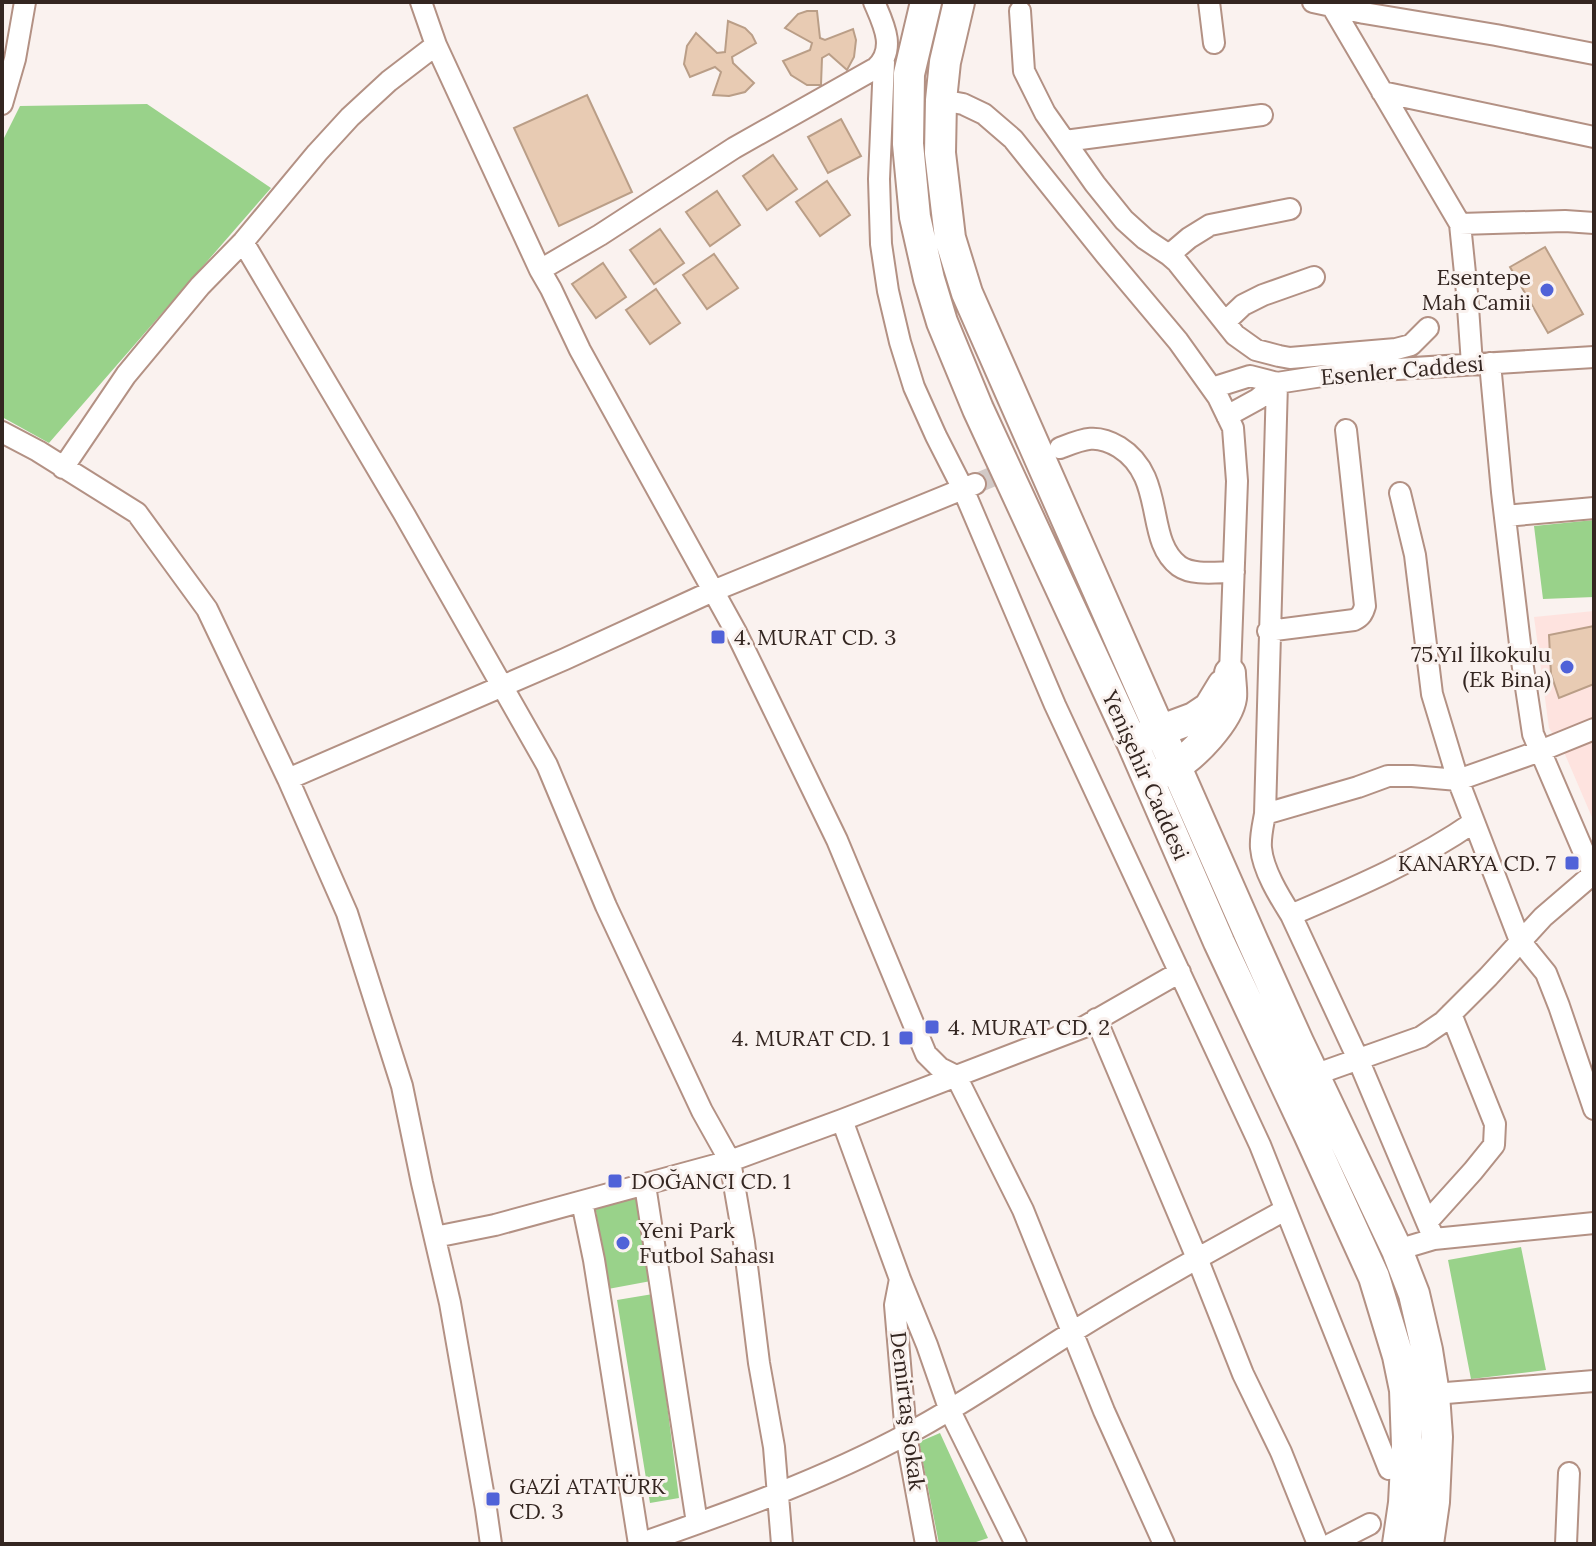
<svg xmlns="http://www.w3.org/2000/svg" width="1596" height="1546" viewBox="0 0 1596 1546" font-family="Lora,serif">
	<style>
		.education { fill: #fee3df }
		.green { fill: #99d28a }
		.building { fill: #e8cbb3; stroke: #ba9e87; stroke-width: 2 }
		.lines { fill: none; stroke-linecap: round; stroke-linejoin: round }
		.minor-tunnel { stroke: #d2c9c6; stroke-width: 20; stroke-dasharray: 20 10; stroke-linecap: butt }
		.minor-casing { stroke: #b39184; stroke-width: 24 }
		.highway-casing { stroke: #b39184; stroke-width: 34 }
		.minor { stroke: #fff; stroke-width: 20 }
		.highway { stroke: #fff; stroke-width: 30 }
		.poi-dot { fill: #5062d8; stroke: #faf2ef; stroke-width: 3 }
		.labels { text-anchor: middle; stroke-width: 6; stroke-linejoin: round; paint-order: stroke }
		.poi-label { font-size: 22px; fill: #342621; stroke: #faf2ef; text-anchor: start }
		.street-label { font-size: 22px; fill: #342621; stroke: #faf2ef }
	</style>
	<rect width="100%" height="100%" fill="#faf2ef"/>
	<path class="education" d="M1594,611V717L1553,734L1549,728L1534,617Z
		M1594,739V822L1564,752Z"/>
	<path class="green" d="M147,104L271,188L49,443L2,417V142L20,106Z
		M1594,520V597L1543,599L1534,526Z
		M639,1193L651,1281L608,1289L595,1205Z
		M1521,1247L1546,1370L1471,1379L1448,1260Z
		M653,1294L679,1498L650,1503L617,1300Z
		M940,1433L988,1538L970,1544H939L919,1442Z"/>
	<path class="building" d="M807,11H817L820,38L825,40L853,29L856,40L854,57L847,70L829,54L822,58L821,85H807L791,75L783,61L810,50L812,43L785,28L798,14Z
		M728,21L745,28L752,35L756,43L732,57L733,63L754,83L745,92L729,96L713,95L721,72L715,67L690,77L684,64L687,46L696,33L717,53L725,52Z
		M587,95L632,192L559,226L514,128Z
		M841,119L861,156L828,173L808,137Z
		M773,155L797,189L767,210L743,176Z
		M827,181L850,215L820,236L796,202Z
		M717,191L740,225L710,246L686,212Z
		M660,229L684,263L654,284L630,250Z
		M1545,247L1583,314L1548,333L1510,267Z
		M714,254L738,288L707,309L683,275Z
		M603,263L626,297L596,318L572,284Z
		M656,289L680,323L650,344L626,310Z
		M1594,626V684L1559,698L1551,674L1549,635Z"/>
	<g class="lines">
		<path class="minor-tunnel" d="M975,484L1049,453"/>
		<g class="minor-casing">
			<path id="minor" d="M421,2L436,45L540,270
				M874,2C883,23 897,49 876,68L734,148L600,235L540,270L551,289L580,350L736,632L837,840L926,1054L940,1068L956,1076L1023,1210L1104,1411L1164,1544
				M1209,2L1214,43
				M1313,2L1364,13L1496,35L1594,54
				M1333,8L1460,224L1467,293L1472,364
				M1020,11L1024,71L1045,113L1095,184L1124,220L1145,239L1169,255L1177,262L1235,335L1256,350L1279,356L1290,358L1396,349L1411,345L1428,328
				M884,62L879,179L881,244L888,291L900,342L914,387L936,436L963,489L1055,705L1260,1145L1389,1469
				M1382,92L1594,137
				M941,100L963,104L984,114L1013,139L1105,254L1178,341L1218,397L1233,428L1237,481L1230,673
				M2,104L15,59L25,2
				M1065,141L1262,115
				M1460,224L1565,221L1594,223
				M243,242L403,512L547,765L606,906L702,1111L730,1161L744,1242L759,1363L774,1447L782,1544
				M1169,255L1189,238L1210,225L1290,209
				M1225,322L1243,305L1263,295L1314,277
				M1490,363L1502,492L1522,661L1533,734L1594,876
				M1277,383L1265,814C1263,825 1260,837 1261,848C1263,870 1279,896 1291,915L1358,1059L1434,1239
				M1212,388L1250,376L1277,383L1348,372L1594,357
				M1227,416L1258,399L1277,383
				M2,432L38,451L137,513L207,609L288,779L347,913L402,1086L422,1183L450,1303L486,1509L491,1544
				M1060,448C1083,439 1096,433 1119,447C1167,477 1144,540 1179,566C1193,576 1217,572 1234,572
				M63,468L126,375L200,286L243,242L317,153L350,117L389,81L436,45
				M1400,493L1415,555L1432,694L1458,780L1520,941L1546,973L1559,1006L1594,1109
				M1505,516L1594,508
				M1268,631L1354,620C1361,617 1363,613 1365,606L1346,430
				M288,779L565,659L713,591L975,484
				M1265,814L1358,787L1388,776H1412L1458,780L1540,751L1594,729
				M1291,915C1354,888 1418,861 1474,822
				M1096,1019L1197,1258L1243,1374L1281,1452L1318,1544
				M1314,1075L1421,1037L1443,1022L1488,977L1543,917L1593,874
				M842,1120L900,1279L927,1345L950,1411L1016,1544
				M645,1185L697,1523
				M582,1202L594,1260L639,1544
				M1428,1221L1473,1171L1494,1145L1495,1124L1451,1014
				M435,1237L495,1225L730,1161L842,1120L1084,1027L1180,972
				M1397,1250L1434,1239L1594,1223
				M900,1279L895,1305L906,1435L926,1544
				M1434,1394L1594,1381
				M639,1544C731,1512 824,1479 909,1433C966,1403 1019,1365 1074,1331C1143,1288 1214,1249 1285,1210
				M1331,1544L1370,1524
				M1566,1544L1569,1473"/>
		</g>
		<g class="highway-casing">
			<path id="highway" d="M926,2L909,74L908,144L915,217L929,279L942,322L978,409L1132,742L1219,942L1309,1134L1374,1277L1398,1356L1405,1390L1407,1445L1404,1503L1398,1544
				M959,2L945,62L941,100L940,153L950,238L967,293L1253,942L1298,1042L1397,1250L1414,1294L1427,1350L1434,1394L1437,1437L1434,1502L1428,1544
				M1143,737L1194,718L1209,708L1223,685
				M1158,774C1163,772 1170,770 1175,766C1193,756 1228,720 1231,698C1232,691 1230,681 1230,673"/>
		</g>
		<use href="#minor" class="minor"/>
		<use href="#highway" class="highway"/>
	</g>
	<g class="poi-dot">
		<circle cx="1547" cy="290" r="8"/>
		<rect x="710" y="629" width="16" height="16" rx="4"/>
		<circle cx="1567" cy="667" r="8"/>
		<rect x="1564" y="855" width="16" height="16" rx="4"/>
		<rect x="924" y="1019" width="16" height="16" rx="4"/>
		<rect x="898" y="1030" width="16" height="16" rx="4"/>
		<rect x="607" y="1173" width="16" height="16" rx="4"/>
		<circle cx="623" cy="1243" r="8"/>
		<rect x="485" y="1491" width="16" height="16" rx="4"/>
	</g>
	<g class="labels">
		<g class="poi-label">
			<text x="1531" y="285" text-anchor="end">Esentepe<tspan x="1531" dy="25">Mah Camii</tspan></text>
			<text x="734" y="645">4. MURAT CD. 3</text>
			<text x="1551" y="662" text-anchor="end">75.Yıl İlkokulu<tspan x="1551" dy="25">(Ek Bina)</tspan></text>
			<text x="1556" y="871" text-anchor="end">KANARYA CD. 7</text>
			<text x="948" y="1035">4. MURAT CD. 2</text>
			<text x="890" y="1046" text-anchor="end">4. MURAT CD. 1</text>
			<text x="631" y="1189">DOĞANCI CD. 1</text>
			<text x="639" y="1238">Yeni Park<tspan x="639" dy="25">Futbol Sahası</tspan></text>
			<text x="509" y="1494">GAZİ ATATÜRK<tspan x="509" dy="25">CD. 3</tspan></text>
		</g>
		<g class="street-label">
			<text transform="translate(1402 370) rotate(-5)" y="8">Esenler Caddesi</text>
			<text transform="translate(1146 775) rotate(66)" y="8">Yenişehir Caddesi</text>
			<text transform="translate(908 1411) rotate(83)" y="8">Demirtaş Sokak</text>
		</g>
	</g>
	<rect width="1596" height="1546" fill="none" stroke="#342621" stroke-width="8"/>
</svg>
